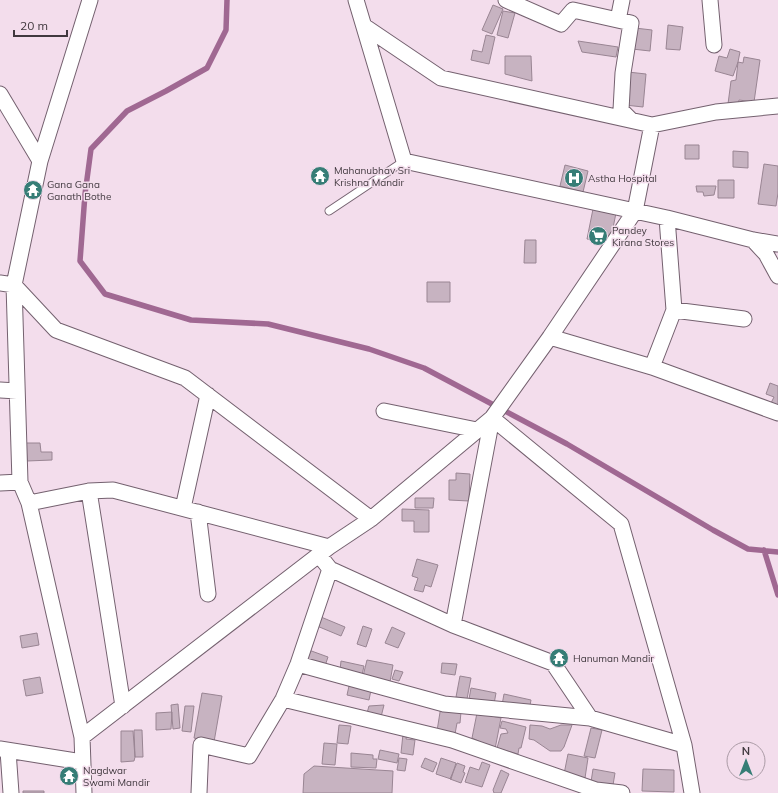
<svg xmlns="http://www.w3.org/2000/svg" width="778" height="793" viewBox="0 0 778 793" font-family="Mulish,sans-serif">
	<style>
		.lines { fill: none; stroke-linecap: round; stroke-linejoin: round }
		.stream { stroke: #a06892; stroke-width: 5.5 }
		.building { fill: #c7b3c1; stroke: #998593 }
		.service-casing { stroke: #74616f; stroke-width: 9 }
		.minor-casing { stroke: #74616f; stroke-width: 17 }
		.service { stroke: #fff; stroke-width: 7 }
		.minor { stroke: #fff; stroke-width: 15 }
		.labels { text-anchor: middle; stroke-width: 3; stroke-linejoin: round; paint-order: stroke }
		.poi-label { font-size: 10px; fill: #40383e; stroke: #f3ddec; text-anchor: start }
	</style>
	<rect width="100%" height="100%" fill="#f3ddec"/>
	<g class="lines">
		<path class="stream" d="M227,0L226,30L207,68L166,91L127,111L91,149L85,194L80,261L105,294L191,320L268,324L369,349L424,368L567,444L713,530L748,549L778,552
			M764,550L778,595"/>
	</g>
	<path class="building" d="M493,5L503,9L492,34L482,30Z
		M503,11L515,13L508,38L497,35Z
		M668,25L683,27L680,50L666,49Z
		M635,28L652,30L650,51L632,49Z
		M486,35L495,37L489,64L471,60L473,50L482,52Z
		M578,41L618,47L616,57L582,52Z
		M730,49L740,52L738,62L733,76L715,71L719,56L727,58Z
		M505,56H531L532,81L505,74Z
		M744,57L760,60L754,102L739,100L738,105L728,104L731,81L736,80L738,62L743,63Z
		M628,72L646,74L643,107L625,105Z
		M685,145H699V159H685Z
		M733,151L748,152V168L733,167Z
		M764,164L778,166V193L776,206L758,204Z
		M565,165L588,171L583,192L560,186Z
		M718,180H734V198H718Z
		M696,186H716L714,195L704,196L703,192H697Z
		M593,209L616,213L610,243L587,239Z
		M525,240H536V263H524Z
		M427,282H450V302H427Z
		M770,383L778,386V406L771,403L774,397L766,394Z
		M26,443H40L41,452H52V460L27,461Z
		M456,473L470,474L469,501L449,500V480H456Z
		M415,498H434L433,508H415Z
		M402,509L429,510V532H414V521H402Z
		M417,559L438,565L431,587L425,585L423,592L414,590L418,578L412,576Z
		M321,617L345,627L341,636L317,626Z
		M363,626L372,629L366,647L357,644Z
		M392,627L405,633L398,648L385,643Z
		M37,633L39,645L22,648L20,636Z
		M306,649L328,657L325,666L303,658Z
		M367,660L393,665L390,682L363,676Z
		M341,661L364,666L362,675L340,670Z
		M442,663L457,664L455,675L441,673Z
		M395,670L403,672L399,681L392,679Z
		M460,676L471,678L467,699L456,697Z
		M40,677L43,693L26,696L23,680Z
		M349,686L371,690L369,700L347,695Z
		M471,688L496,693L494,704L469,699Z
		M202,693L222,696L214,742L194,738Z
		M504,694L531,700L529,711L502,705Z
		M178,704L180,728L173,729L171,705Z
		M384,705L381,717L367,713L369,706Z
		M185,706H194L191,732L182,731Z
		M441,706L461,712L460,723H457L455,734L437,731Z
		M172,712L171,729L156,730V713Z
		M477,713L501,718L495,749L472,738Z
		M502,721L526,727L521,748H519L518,754L497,748L501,734L508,733L506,729L500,728Z
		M339,725L351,726L348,744L337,743Z
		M530,725L542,726L550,729L561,725H572L564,747L561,751H550L534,740L529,739Z
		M591,728L602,730L595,758L584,756Z
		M134,730H142L143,757H135Z
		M121,731H133L135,757L134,761L121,762Z
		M403,734H407L406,739L415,740L413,755L401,753Z
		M324,743L337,744L335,765L322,764Z
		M380,750L399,754L397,763L378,759Z
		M351,753L373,755V759H377L376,768L351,767Z
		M568,754L588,758L585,778L564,774Z
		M399,758L407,759L405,771L397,770Z
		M425,758L437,763L433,772L421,767Z
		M441,758L456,763L451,779L436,774Z
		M482,762L490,765L482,787L465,782L470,767L479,770Z
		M457,763L465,766L463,772L465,773L461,783L450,779Z
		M314,766L393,771L392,793H303L304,774Z
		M593,769L615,773L613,785L591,782Z
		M643,769L674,770V792L642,791Z
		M501,770L509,774L501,793H494L493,790Z
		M23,791H44V793H23Z"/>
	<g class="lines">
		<g class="service-casing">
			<path id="service" d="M329,211L404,161"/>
		</g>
		<g class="minor-casing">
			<path id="minor" d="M356,0L404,161L667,218L753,240L778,244
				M506,0L561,24L573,10L631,23L623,73L621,110L631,120
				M710,0L714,45
				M618,20L622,0
				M364,26L441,78L652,125L716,112L778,106
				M0,94L40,161
				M753,240L766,254L778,276
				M0,283L14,285L56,330L185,378L371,519
				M674,310L744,319
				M550,337L652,367L778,413
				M652,367L674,310L667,218
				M0,390L17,391
				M384,411L477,430
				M0,483L20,482
				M89,491L123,706
				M29,503L89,491L113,490L329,547
				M183,508L208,395
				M198,512L208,594
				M319,555L330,569L453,625L553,663L590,718L684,745
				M453,625L492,418L621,524L684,745L692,793
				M298,664L444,704L590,718
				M283,699L452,740L596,790L622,793
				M82,737L329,547L371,519L492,418L550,337L635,211L652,125
				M0,749L82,762
				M8,751L11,793
				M84,793L82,737L29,503L20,482L14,285L40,161L90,0
				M199,793L201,745L249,756L283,699L298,664L330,569"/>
		</g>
		<use href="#service" class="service"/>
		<use href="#minor" class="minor"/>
	</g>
	<defs>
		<g id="temple-disc" transform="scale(1)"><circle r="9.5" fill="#367d76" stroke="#f3ddec"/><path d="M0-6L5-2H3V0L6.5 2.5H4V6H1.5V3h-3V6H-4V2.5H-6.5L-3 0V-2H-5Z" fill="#fff"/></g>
		<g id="hospital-disc" transform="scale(1)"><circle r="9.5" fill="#367d76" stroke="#f3ddec"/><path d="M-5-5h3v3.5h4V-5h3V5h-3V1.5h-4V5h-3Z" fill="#fff"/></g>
		<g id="supermarket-disc" transform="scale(1)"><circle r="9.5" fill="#367d76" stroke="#f3ddec"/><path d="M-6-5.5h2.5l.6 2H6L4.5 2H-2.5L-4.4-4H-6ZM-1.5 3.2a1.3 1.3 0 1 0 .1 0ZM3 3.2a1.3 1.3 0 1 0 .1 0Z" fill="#fff"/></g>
	</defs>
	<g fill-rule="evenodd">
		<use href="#temple-disc" x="320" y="176"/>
		<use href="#hospital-disc" x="574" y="178"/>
		<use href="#temple-disc" x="33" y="190"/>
		<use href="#supermarket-disc" x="598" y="236"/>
		<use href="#temple-disc" x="559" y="658"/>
		<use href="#temple-disc" x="69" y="776"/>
	</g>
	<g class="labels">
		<g class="poi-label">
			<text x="334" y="174">Mahanubhav Sri<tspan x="334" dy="12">Krishna Mandir</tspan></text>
			<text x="588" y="182">Astha Hospital</text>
			<text x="47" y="188">Gana Gana<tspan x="47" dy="12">Ganath Bothe</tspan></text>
			<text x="612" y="234">Pandey<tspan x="612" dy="12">Kirana Stores</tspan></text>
			<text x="573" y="662">Hanuman Mandir</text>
			<text x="83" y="774">Nagdwar<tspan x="83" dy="12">Swami Mandir</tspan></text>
		</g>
	</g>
	<g transform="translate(746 761)"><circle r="19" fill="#f3ddec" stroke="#ab9ba6"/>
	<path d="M0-3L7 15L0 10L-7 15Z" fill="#367d76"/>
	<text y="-6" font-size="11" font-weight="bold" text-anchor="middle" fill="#40383e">N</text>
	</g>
	<path d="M14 30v6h53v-6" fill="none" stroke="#40383e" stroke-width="2"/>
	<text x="20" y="30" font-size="12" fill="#40383e" stroke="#f3ddec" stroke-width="3" paint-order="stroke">20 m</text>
</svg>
